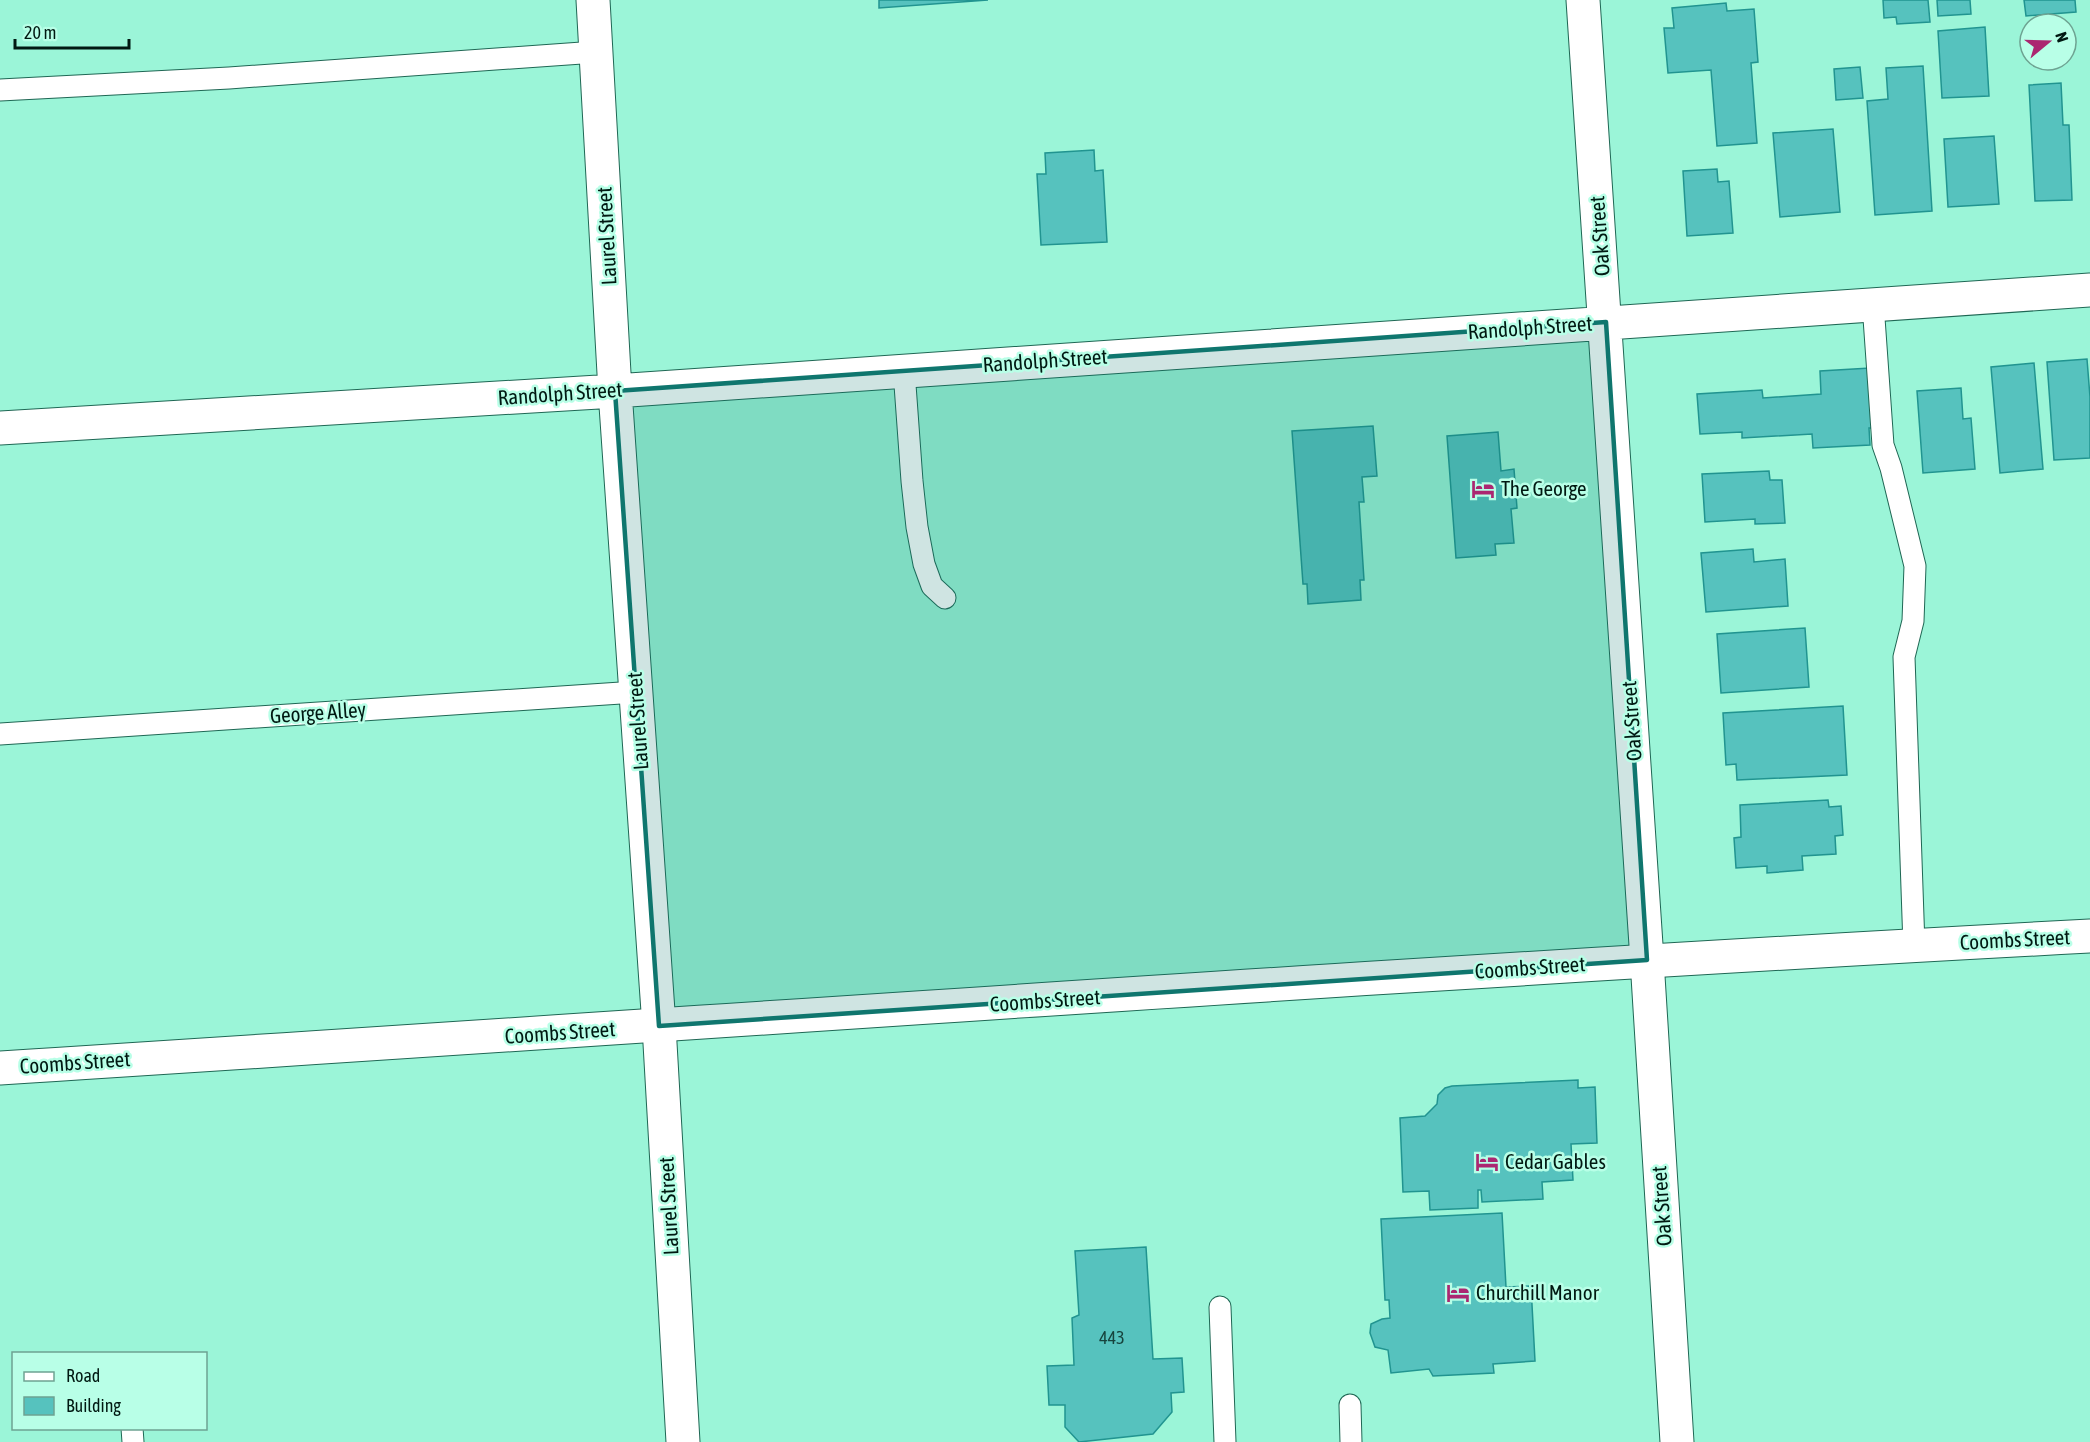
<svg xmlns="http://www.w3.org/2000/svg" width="2090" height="1442" viewBox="0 0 2090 1442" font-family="'Asap Condensed',sans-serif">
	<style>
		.building { fill: #56c2be; stroke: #219490; stroke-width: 1.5 }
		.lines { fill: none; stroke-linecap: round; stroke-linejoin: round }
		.service-casing { stroke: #1f6754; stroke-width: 23 }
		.minor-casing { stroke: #1f6754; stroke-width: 35 }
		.tertiary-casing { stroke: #1f6754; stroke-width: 35 }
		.service { stroke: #fff; stroke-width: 21 }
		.minor { stroke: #fff; stroke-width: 33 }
		.tertiary { stroke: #fff; stroke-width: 33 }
		.marked { fill: #0f766e; fill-opacity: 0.2; stroke: #0f766e; stroke-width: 4.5; stroke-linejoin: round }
		.labels { text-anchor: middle; stroke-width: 5; stroke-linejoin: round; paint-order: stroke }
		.number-label { font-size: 18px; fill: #16433d }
		.street-label { font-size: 21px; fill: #001912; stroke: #b8ffe7 }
		.poi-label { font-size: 21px; fill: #001912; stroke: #b8ffe7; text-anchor: start }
	</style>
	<rect width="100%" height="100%" fill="#9bf5d8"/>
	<path class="building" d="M879,0H988L879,8Z
		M1883,0H1928L1930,22L1897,24L1896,17L1884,18Z
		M1937,0H1970L1971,14L1938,16Z
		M2024,0H2075L2076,12L2026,16Z
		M1726,3L1727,11L1754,9L1758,62L1751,63L1757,143L1717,146L1711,70L1668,73L1664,28H1674L1672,8Z
		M1985,27L1989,96L1942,98L1938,31Z
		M1923,66L1932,211L1875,215L1867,101L1888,99L1886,68Z
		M1860,67L1863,98L1836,100L1834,69Z
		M2061,83L2063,125H2069L2072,200L2035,201L2029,85Z
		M1833,129L1840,212L1780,217L1773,133Z
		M1994,136L1999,204L1948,207L1944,139Z
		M1094,150L1095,171L1103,170L1107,242L1041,245L1037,174H1046L1045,153Z
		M1717,169L1718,182L1729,181L1733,233L1687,236L1683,171Z
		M2087,359L2090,397V458L2054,460L2047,362Z
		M2034,363L2043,469L2000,473L1991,367Z
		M1870,368L1874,428H1869L1870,445L1813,448L1812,434L1742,438V432L1700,434L1697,394L1762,390L1763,398L1821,394L1820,371Z
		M1961,388L1963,419L1971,418L1975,469L1923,473L1917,391Z
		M1373,426L1377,476L1362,477L1364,502H1359L1364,580H1360L1361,600L1308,604L1307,584H1303L1292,431Z
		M1498,432L1501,471L1514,469L1517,508L1511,509L1514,543L1495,544L1496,555L1456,558L1447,436Z
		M1769,471L1770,480H1782L1785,523L1755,524V519L1705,522L1702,474Z
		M1753,549L1754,562L1785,559L1788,606L1706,612L1701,553Z
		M1805,628L1809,687L1721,693L1717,634Z
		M1843,706L1847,775L1737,780L1736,764L1726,765L1723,713Z
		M1828,800L1829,807L1841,806L1843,835L1835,836L1836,854L1802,856L1803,870L1767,873V866L1736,868L1734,838L1741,837L1740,805Z
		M1578,1080V1088L1595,1087L1597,1143L1571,1144L1573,1180L1542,1182L1543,1199L1482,1202L1481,1190H1478V1208L1430,1210L1429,1191L1403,1192L1400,1118L1425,1116L1437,1104L1438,1095L1445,1088L1452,1086Z
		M1502,1213L1506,1287L1531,1286L1535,1361L1493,1364L1494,1373L1433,1376L1429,1369L1391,1373L1388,1350L1375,1347L1370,1333L1371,1324L1382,1319L1390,1318L1389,1300H1385L1381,1219Z
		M1146,1247L1153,1359L1182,1358L1184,1392L1171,1393L1172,1412L1153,1434L1079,1442L1065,1427V1405H1049L1047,1366L1074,1365L1072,1318L1079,1315L1075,1251Z"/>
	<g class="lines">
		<g class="service-casing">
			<path id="service" d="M0,90L229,78L596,52
				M1873,304L1883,445L1891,468L1915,566L1913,621L1904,657L1914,946
				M904,371L912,481L917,527L924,564L932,586L945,598
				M0,734L636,692
				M1220,1307L1225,1442
				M1350,1405L1351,1442
				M132,1428L133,1442"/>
		</g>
		<g class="minor-casing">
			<path id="minor" d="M593,0L615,391L659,1026L683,1442
				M1583,0L1647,960L1677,1442
				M0,428L615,391L2090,290"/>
		</g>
		<g class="tertiary-casing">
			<path id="tertiary" d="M0,1068C697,1024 1393,973 2090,936"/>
		</g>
		<use href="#service" class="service"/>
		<use href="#minor" class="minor"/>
		<use href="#tertiary" class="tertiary"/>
	</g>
	<path class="marked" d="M1606,322L1647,960L659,1026L615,391Z"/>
	<defs>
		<g id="hotel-bare" transform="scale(1.8)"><path d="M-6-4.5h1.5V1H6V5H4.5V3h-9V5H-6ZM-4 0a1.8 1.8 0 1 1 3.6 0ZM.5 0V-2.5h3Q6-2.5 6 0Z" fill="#ab2771" stroke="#b8ffe7" stroke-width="2.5" paint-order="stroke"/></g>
	</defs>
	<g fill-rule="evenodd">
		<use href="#hotel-bare" x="1483" y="489"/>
		<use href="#hotel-bare" x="1487" y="1162"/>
		<use href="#hotel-bare" x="1458" y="1293"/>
	</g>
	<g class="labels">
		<g class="number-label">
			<text x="1112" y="1344">443</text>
		</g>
		<g class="street-label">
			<text transform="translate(607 236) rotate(-93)" y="7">Laurel Street</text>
			<text transform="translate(1600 236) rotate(-94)" y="7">Oak Street</text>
			<text transform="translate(1530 328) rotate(-4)" y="7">Randolph Street</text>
			<text transform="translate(1045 361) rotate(-4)" y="7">Randolph Street</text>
			<text transform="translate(560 394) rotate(-4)" y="7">Randolph Street</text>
			<text transform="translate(318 713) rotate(-4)" y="7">George Alley</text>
			<text transform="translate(638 721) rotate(-94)" y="7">Laurel Street</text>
			<text transform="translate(1632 721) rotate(-94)" y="7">Oak Street</text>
			<text transform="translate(2015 940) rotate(-3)" y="7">Coombs Street</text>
			<text transform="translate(1530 968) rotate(-4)" y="7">Coombs Street</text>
			<text transform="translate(1045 1001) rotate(-4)" y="7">Coombs Street</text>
			<text transform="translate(560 1033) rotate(-4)" y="7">Coombs Street</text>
			<text transform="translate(75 1063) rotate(-4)" y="7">Coombs Street</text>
			<text transform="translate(669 1206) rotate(-93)" y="7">Laurel Street</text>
			<text transform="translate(1662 1206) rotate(-94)" y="7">Oak Street</text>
		</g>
		<g class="poi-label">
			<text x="1501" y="496">The George</text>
			<text x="1505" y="1169">Cedar Gables</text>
			<text x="1476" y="1300">Churchill Manor</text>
		</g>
	</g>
	<rect x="12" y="1352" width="195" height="78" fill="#b8ffe7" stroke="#6ea392" stroke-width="1.5"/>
	<rect x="24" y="1372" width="30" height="9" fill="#ffffff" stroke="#6ea392" stroke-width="1.5"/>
	<text x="66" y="1382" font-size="18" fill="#001912">Road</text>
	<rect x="24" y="1397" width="30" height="18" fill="#56c2be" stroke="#6ea392" stroke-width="1.5"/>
	<text x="66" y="1412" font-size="18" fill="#001912">Building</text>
	<g transform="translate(2048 42) rotate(71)"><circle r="28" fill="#b8ffe7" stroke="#6ea392" stroke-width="1.5"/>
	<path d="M0-4.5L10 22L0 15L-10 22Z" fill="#ab2771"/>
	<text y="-9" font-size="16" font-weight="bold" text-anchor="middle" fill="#001912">N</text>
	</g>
	<path d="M15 39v9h114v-9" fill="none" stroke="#001912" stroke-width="3"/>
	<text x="24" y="39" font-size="18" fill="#001912" stroke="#b8ffe7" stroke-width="4.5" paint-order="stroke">20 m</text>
</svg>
